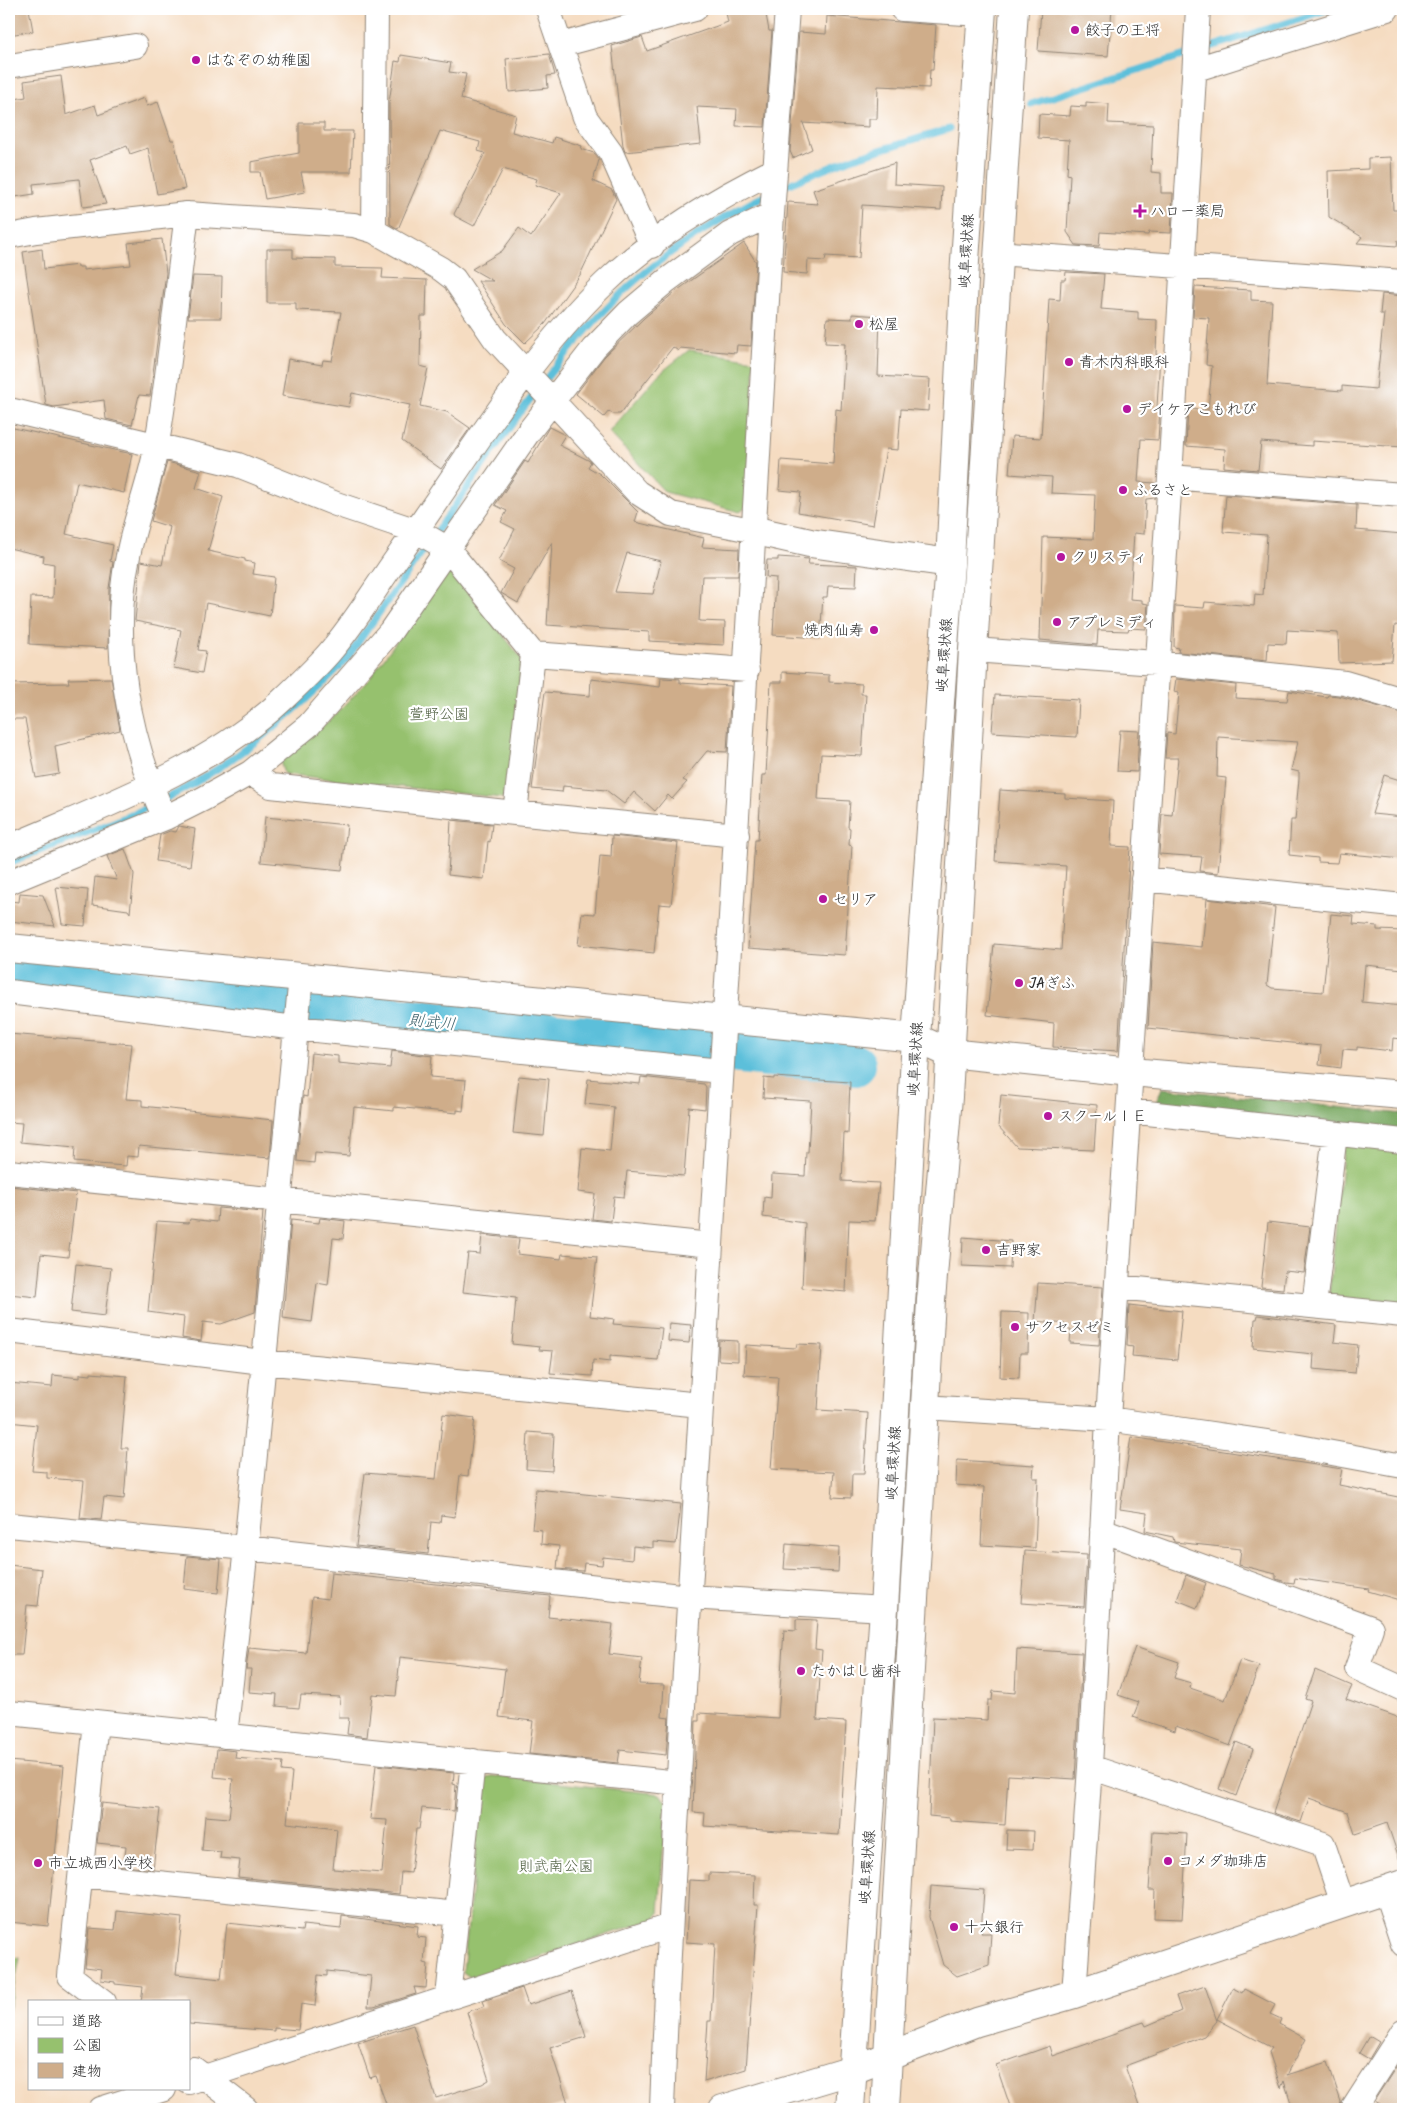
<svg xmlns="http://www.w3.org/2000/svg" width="1412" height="2118" viewBox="0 0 1412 2118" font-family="Kalam,'Klee One',sans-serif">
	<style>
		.green { fill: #96c16e; stroke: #60764c }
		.forest { fill: #78a761; stroke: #526946 }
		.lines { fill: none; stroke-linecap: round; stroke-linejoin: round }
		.stream { stroke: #5cbfda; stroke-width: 7 }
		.river { stroke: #5cbfda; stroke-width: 42 }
		.building { fill: #cfad8a; fill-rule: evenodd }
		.minor-casing { stroke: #908476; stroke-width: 26 }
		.tertiary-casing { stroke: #908476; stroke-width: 30 }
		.primary-casing { stroke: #908476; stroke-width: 30 }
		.minor { stroke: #fff; stroke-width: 24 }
		.tertiary { stroke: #fff; stroke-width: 28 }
		.primary { stroke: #fff; stroke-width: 28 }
		.poi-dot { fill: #b5179e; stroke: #fff; stroke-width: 2 }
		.labels { text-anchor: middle; stroke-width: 4.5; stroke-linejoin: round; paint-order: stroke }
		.poi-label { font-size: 15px; fill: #2b2b2b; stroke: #fff; text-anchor: start }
		.street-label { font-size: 15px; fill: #2b2b2b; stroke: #fff }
		.park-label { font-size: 15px; fill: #506042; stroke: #fff }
		.water-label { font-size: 16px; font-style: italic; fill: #3c5f68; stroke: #fff }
	</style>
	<rect width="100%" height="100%" fill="#fff"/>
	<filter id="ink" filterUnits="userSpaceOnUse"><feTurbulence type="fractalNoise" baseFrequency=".02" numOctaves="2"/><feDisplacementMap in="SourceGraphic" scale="10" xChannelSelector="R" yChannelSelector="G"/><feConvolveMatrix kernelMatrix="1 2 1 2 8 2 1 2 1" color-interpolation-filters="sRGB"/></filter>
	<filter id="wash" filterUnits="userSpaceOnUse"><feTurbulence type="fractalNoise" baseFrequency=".0096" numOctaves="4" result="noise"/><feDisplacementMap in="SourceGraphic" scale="20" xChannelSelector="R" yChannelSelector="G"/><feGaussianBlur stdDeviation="1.12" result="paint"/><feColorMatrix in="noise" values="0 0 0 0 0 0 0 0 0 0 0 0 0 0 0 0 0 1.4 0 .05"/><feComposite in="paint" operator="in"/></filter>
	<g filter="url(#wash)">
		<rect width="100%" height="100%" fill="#f5dcc1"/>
		<path class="green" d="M689,350L755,360L747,507L740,512L665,492L609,432L658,375Z
			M445,574H454L522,659L509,792L502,798L284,774L280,761L336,715L369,679Z
			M1344,1144L1403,1152V1306L1329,1297Z
			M492,1776L660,1794L666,1802L659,1914L654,1919L473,1979L463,1972L483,1781Z
			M9,1957L20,1958L9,2011Z"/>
		<path class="forest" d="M1162,1088L1403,1114V1130L1155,1104Z"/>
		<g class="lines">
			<path class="stream" d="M1031,104L1330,9
				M779,188L850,159L949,129
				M9,863C67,839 139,816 193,784C251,750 299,709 345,661C383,607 421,554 459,500C506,431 553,363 612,303C652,261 718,218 770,193"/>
			<path class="river" d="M9,977L855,1065"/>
		</g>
		<g id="blocks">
			<path class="building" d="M9,9H29L33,31L9,35Z
				M752,9H765L769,31H772L765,127L736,126L737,109L697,107L701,144L625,152L623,146L612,46L642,37L647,51L728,22L726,13Z
				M1041,9H1112L1108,56L1038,51Z
				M827,16L936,25L933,70H930L929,88L878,86L877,119H869V127L803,123L812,149L793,158L790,151L799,32L826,34Z
				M549,54L555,75L547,76L548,88L509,92L506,59Z
				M401,55L451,63L449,72L466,74L461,99L516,115L512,132L552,143L554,137L582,146L581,149L594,153L599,160L593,181L612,190L616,199L580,275L545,324L525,343L506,324L478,281H493L472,269L502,251L519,228L531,237L561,193L535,185L537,179L503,169L474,226L455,216L454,214L485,153L478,151L480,142L440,131L398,229L390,224L389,103L395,61L400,62Z
				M61,76L66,115L95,105L98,115L144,98L147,106L158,102L171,140H174L185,189L157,194L148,148L130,154L127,146L90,160L106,204L83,207L79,179L33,184L34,194L9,198V100L26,97L24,81Z
				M1086,102L1109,104L1108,123L1153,125L1151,172L1161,173V193H1173L1171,233L1149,232L1148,235L1100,232L1099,246L1076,245L1067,232L1070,175L1067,174L1069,140L1038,138L1039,114L1070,116L1071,106L1086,107Z
				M299,123H324V131H353L351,172H301L305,192L265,199L260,172H251V162L299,153Z
				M1391,157L1393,210H1403V240H1398L1397,246L1357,243L1362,237L1329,217L1328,171L1368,169V158Z
				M895,163L894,184L942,187L941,210L862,205L859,258L826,256L825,261L808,260L807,274L783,272L788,202L818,204L813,190Z
				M162,239L166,273L150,396L139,395L132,425L106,419L104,400L54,407L46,405L23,252L42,249L44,269L78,265V267H83V270L131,265L128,243Z
				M744,243L756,262L751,346L737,345L736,353L680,348L678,351L673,347L620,414H613L609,411L604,417L576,394L604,357L644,318L675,292Z
				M267,249H293V258L335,259V267L383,268L382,278L427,280L426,316H421L420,366L428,368L420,406L447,412L470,428L441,469L402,441L410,405L352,393L349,407L282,396L288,359L322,365L323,360L332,361L341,312L296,310V303H267Z
				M1066,272L1104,274L1101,309L1138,312V319L1157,320L1156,355H1160L1157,407H1160L1158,440L1141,439L1138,482L1156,483L1155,498L1146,499L1144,534L1134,533L1130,599L1142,600V603L1148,604L1146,629L1129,628L1128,631L1098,630L1097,645L1040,640L1043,537L1093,539L1095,495L1051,493L1052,477L1009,474L1012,436L1041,438L1049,299L1060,300L1061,280H1065Z
				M193,276L222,277L221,318H188Z
				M1195,287L1251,290V300L1272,301L1267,385L1342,391V386L1376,389L1384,314H1380L1382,294L1403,296V447L1312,441V446L1261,442L1258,470L1224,467L1225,449L1186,446L1188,409L1208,410L1212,366L1206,365L1209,318L1193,317Z
				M852,314L880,316L878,376L930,379L928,411L901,409L898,450L886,449L873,525L798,512L801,492L779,490L781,460L833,464L836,409L841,410L845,344L825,343L827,318L852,319Z
				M9,427L132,454L124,493L77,482L66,534L113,545L110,561L113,562L109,588L108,648L29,644L31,597L53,598L54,564L43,562L44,556L9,548Z
				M549,427L565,435L559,445L588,460L591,462L588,467L600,474L638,512L635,522L704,538L702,547L739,549L738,576H702L699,621L725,622L724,645L649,641V632L547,625L552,542L518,603L501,593L514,569L499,561L515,529L501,522L507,511L495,505L525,461L528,463ZM627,553L661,561L653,594L615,592Z
				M167,462L201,471L196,488L223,497L208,551L245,559V561L255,563L253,574L274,577L270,616L206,603L198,650L206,651L202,673L174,668L181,630L135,621L141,561L162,565L170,527L151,521Z
				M1226,495L1357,505L1356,530L1403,534V626L1395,625L1392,661L1339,663L1338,633L1287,630L1286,644L1268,643L1267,661L1178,652L1179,648L1174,647L1175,606L1204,608L1205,602L1254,606L1255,594L1263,595L1267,535L1223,532Z
				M778,557L809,559L808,564L857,566L856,587L828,586L827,597H823L820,638L773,635L776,578L766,577L767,560H778Z
				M782,672L829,675V682L862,684L861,694H866L862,756L821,754L818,799L850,801L848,827L850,828L849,845L852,846L845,955L748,948L755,840H758L762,775H766L771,682H782Z
				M111,678L120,730L55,746L59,774L36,778L25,719H9V684L69,683L68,679Z
				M661,678L680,679V683L731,686L727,752L707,751L683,780L687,782L672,799L668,795L655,811L634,792L624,804L606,790L563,786L562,792L532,789L545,692L590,696L591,679L660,687Z
				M1176,679L1236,685L1235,698L1287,701L1289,691L1327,697L1328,695L1339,696L1403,713V781L1384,775L1372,814L1403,817V859L1339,853L1337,863L1318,862V858L1289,855L1291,820H1295L1299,779V772L1291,770L1298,742L1218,737L1217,777L1226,778L1218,873L1200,871L1202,857L1159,854L1162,814L1172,815L1178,758H1165L1167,733L1175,734L1179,693L1174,692Z
				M995,695L1079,700L1077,737L992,732Z
				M1120,730L1139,731L1137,772L1117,771Z
				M1000,790L1065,794V798L1113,801L1111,846L1130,847L1118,1051L1053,1047L1054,1023L987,1015L994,944L1061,950L1066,866L995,861Z
				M265,817L347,825L342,870L261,862Z
				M451,820L492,824L490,842L488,841L484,879L448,875Z
				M179,826L195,829L190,866L156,861L160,835L170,831L176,832Z
				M612,836L678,843L671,905L659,904L654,953L578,945L582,913L595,914L600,856L611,857Z
				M125,849L134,874L130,913L128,910L92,905L95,877L117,880L107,856Z
				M56,887L88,890L85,926L62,924Z
				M20,893L43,895L55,926L9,921V901L19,902Z
				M1207,899L1275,907L1267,985L1272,988L1323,992L1331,914L1354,916L1353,924L1377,926V930L1403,931V969L1365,965L1362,1002L1403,1006V1039L1393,1038L1392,1051L1357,1047V1050L1343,1049L1341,1068L1319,1065L1321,1046L1148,1028L1153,942L1202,947Z
				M9,1034L132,1044L126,1099L142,1100V1106L273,1120L270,1158L139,1146L138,1157L127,1156L126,1166L97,1164L74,1162L75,1147L20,1142L22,1123L9,1122Z
				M392,1051L432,1056L430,1077L466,1080L463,1111L457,1110V1113L394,1107V1111L354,1107L349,1156L315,1153L314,1163L297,1161L303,1096L307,1097L311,1053L338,1056V1063L390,1068Z
				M519,1076L549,1079L544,1136L513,1133Z
				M641,1077L704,1084L706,1087L705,1109L689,1107L684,1176L627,1171L624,1197L614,1196L611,1221L592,1219L595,1194L578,1192L582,1148L610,1151L614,1107L585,1104L588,1079L640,1084Z
				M774,1077L850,1082L848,1134L844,1133L842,1181L879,1183L875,1221L849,1220L846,1292L802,1288L805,1223L763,1217L764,1197L771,1198L772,1174L805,1176L806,1152H808L811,1101L763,1098L764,1078L774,1079Z
				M1001,1095L1097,1105L1094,1150L1017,1147L998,1126Z
				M9,1186L76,1193L68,1257L41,1254L37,1297L9,1294Z
				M218,1208L263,1212L255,1312L221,1324L203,1322L201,1341L182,1338L184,1317L148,1312L157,1221L189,1223L190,1219L217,1222Z
				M320,1218L345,1221L343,1239L333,1238L328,1285L317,1283L312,1322L283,1318L291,1220L319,1223Z
				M1268,1222L1310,1227L1304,1273L1285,1271L1283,1289L1261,1287Z
				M482,1235L519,1239L517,1254L561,1259L562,1254L597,1257L590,1316L614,1319L613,1324L662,1328L658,1360L610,1356V1362L593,1360L592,1376L550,1373L553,1351L539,1350L540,1347L512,1344L516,1298L463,1292L468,1253L480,1254Z
				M963,1237L1011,1241L1010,1268L962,1266Z
				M76,1264L111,1268L105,1316L71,1312Z
				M1038,1283L1103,1287L1099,1345L1070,1343L1071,1329H1067V1324L1035,1321Z
				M1129,1305L1182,1311L1177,1360L1132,1356L1133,1347L1127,1346Z
				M1002,1312L1029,1313L1028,1353H1020L1019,1378L1000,1377Z
				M1258,1315L1336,1325L1334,1342L1358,1345L1355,1373L1313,1369L1314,1354L1253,1348L1255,1319H1257Z
				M669,1323L691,1325L689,1343L668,1341Z
				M719,1340L738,1341V1361L718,1360Z
				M797,1344L822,1345L818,1410L868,1413L864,1474H852L851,1498L832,1497L834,1472L771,1469L778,1377L744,1375L746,1345L796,1348Z
				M91,1373L127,1376L121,1448H128L124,1499L104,1497L101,1520L80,1518L84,1481L47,1478V1472L32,1471L37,1425L9,1422V1383L52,1387L53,1375L80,1378V1374L91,1375Z
				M443,1414L475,1418L468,1476L460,1475L455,1517L441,1515L440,1523L431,1522L428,1554L356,1546L365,1473L436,1479Z
				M528,1432L554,1434L552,1471L526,1469Z
				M1131,1437L1342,1469L1339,1485L1403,1498V1601L1368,1591L1369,1589L1295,1578L1294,1583L1286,1582L1276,1579V1574L1239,1565L1241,1549L1174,1542L1173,1537L1145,1531L1147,1513L1120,1509Z
				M957,1460L1034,1465L1033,1478H1038L1035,1548L981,1545L984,1487L956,1485Z
				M536,1489L681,1504L676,1544L653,1542V1548L633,1546L632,1560L603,1557L602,1565L584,1563L583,1571L557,1569L559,1546L541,1544L542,1530L532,1529Z
				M786,1544L839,1548L838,1572L784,1569Z
				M1025,1551L1087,1555L1084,1607L1021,1603Z
				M187,1556L221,1559L218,1593L184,1589Z
				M9,1565L42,1569L38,1606L27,1605L22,1655H9Z
				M331,1573L550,1596L548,1617L613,1624L609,1654L642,1658L639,1684L664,1685L662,1717L669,1718L666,1755L620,1750L618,1763L529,1754L533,1721L499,1717L505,1669L400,1657L396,1696L372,1694L367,1737L347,1734L349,1718H339L340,1697L301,1695L299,1708L276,1706L277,1694L249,1692L251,1669H246L249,1648L306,1653L312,1597L328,1599Z
				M1186,1575L1206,1583L1197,1608L1177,1600Z
				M796,1619L817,1620L815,1649L822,1650L817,1720L846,1722L839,1835L704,1826L705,1813L693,1812L696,1721H699V1713L778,1718L784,1630L796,1631Z
				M1135,1647L1179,1662L1174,1678L1191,1683L1190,1688L1225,1700L1240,1660L1259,1666L1230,1746L1176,1726L1175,1731L1133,1717L1139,1702L1118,1695Z
				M1017,1649L1082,1653L1075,1779L1008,1775L1005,1825L950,1821V1818L929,1816L933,1717L987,1720L988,1700H992L993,1691L1015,1693Z
				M1315,1670L1352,1686L1346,1699L1403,1719V1861H1400L1387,1823L1355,1834L1348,1812L1309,1798L1301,1822L1273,1813L1311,1701L1305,1699Z
				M1236,1742L1253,1749L1236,1796L1219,1789Z
				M217,1749L236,1751L235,1758L283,1762L282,1771L292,1772L287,1823L337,1829L333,1869L382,1873L387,1820L370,1819L376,1765L454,1773L453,1784L456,1785L454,1811L422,1808L419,1829H416L411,1873L401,1872L399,1894L238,1877L240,1860L220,1858L221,1852L202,1850L205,1816L229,1818L233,1779L214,1777Z
				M9,1761L64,1766L48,1926L9,1922Z
				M102,1803L160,1809L153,1869L124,1866L126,1846L97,1843Z
				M1007,1830L1034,1831L1033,1850L1006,1849Z
				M1153,1832L1187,1834L1182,1919L1154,1918L1155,1890H1149Z
				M709,1873L755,1875L754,1905H758L746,2069L704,2082L708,2021H711L715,1944L686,1942L689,1880L709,1881Z
				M931,1886L984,1890L981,1933H991L989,1965L957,1976L943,1965L929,1917Z
				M117,1911L182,1918L176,1974L221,1979L227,1923L302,1931L303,1925L341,1929L342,1916L418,1926L417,1937L426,1938L424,1963L428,1964L426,1988L414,1987L416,1994L374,2007H368L371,1976L327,1971V1976L318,1975L315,2006L301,2004L298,2030L274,2028V2031L189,2024V2002H141L143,1987L115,1984V1982L101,1980L102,1969L85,1967L89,1928L115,1930Z
				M1205,1986L1217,2021L1204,2036L1125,2066L1140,2109H1011L996,2065L1050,2046L1053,2056L1118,2033L1117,2031L1144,2022L1146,2026L1181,2011L1176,1996Z
				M522,1988L528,2005L572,1991L586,2037L550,2048L568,2103L547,2109H388L376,2076L370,2078L358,2043L413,2025L436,2098L482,2084L489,2080L467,2012L485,2006L483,2001Z
				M1233,1988L1242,1993L1244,1989L1275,2005L1270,2014L1281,2019L1279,2024L1306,2039L1287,2075L1328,2062L1341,2102L1340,2107L1332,2109H1293L1284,2081L1281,2088L1269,2052L1272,2048L1217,2019Z
				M1369,2036L1379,2042L1369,2059L1359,2053Z
				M1403,2056V2109H1387L1374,2101Z"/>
		</g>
	</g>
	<g filter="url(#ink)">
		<use href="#blocks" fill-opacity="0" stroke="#908476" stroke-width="1"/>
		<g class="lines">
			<g class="minor-casing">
				<path id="minor" d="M548,9L585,117L611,153L652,246
					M902,9L981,14
					M561,45L695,9
					M9,66L135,46
					M1196,69L1387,9
					M374,231L376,9
					M9,236L36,231L187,214L354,225L374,231L441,269L454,279L495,339L637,492L671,514L756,531
					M997,253L1403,282
					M9,410L238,465L336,504L417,531L448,549L533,654L515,813
					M1170,477L1403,495
					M973,650L1156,663L1345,683L1403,700
					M533,654L747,670
					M250,773L271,786L515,813L737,835
					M165,818C128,739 110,642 128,556C135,518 151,481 157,443C170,367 177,290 187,214
					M9,847C99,808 208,769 281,701C297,686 314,670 329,653C355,623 376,587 399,555C465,463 523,362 605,283C652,238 716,199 775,170
					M1143,879L1403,906
					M9,882L165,818L203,799L250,773L309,725L390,632L530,430L594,348L628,313L666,281L730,234L772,214L787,9
					M9,992L296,1028L721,1071
					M1129,1111L1403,1141
					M9,1172L711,1245
					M1117,1287L1403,1315
					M1314,1306L1335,1134
					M9,1331L263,1362L701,1405
					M925,1407L1108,1419L1294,1446L1403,1466
					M9,1525L246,1548L689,1597L884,1609
					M1102,1530L1371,1628L1357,1668L1403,1689
					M9,1713L679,1783
					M96,1722L70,1976L104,2002
					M225,1736L246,1548L301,976
					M1090,1767L1323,1844L1343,1904
					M81,1875L457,1914
					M1385,1890L1403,1944
					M1074,1994L1090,1767L1108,1419L1170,477L1198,9
					M448,1997L473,1761
					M194,2069L246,2109
					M189,2082L670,1926
					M101,2109L164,2089
					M662,2109C667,1963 677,1817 685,1671C712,1185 747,700 772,214
					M1353,2109L1403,2031"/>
			</g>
			<g class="tertiary-casing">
				<path id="tertiary" d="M756,531L810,543L950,563
					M9,948L916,1038L949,1053L1131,1072L1403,1095
					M723,2109L853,2070L977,2022L1074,1994L1403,1884"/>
			</g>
			<g class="primary-casing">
				<path id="primary" d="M850,2109L884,1609L916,1038L950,563L965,261L982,9
					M885,2109L931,1300L948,1097L973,650L1014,9"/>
			</g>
			<use href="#minor" class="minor"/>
			<use href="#tertiary" class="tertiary"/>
			<use href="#primary" class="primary"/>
		</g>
	</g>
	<g class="poi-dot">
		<circle cx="1075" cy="30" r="5"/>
		<circle cx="196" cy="60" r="5"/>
		<path d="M1137.5 203.5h5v5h5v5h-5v5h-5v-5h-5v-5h5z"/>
		<circle cx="859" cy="324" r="5"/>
		<circle cx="1069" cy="362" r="5"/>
		<circle cx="1127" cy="409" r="5"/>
		<circle cx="1123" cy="490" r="5"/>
		<circle cx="1061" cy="557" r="5"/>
		<circle cx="1057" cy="622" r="5"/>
		<circle cx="874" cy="630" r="5"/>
		<circle cx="823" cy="899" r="5"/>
		<circle cx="1019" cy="983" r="5"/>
		<circle cx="1048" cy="1116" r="5"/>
		<circle cx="986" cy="1250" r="5"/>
		<circle cx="1015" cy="1327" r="5"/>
		<circle cx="801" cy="1671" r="5"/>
		<circle cx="1168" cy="1861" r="5"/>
		<circle cx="38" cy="1863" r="5"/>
		<circle cx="954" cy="1927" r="5"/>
	</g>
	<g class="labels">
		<g class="poi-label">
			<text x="1085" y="35">餃子の王将</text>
			<text x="206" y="65">はなぞの幼稚園</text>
			<text x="1150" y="216">ハロー薬局</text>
			<text x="869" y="329">松屋</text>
			<text x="1079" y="367">青木内科眼科</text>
			<text x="1137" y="414">デイケアこもれび</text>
			<text x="1133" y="495">ふるさと</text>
			<text x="1071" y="562">クリスティ</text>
			<text x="1067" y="627">アプレミディ</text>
			<text x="864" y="635" text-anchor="end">焼肉仙寿</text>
			<text x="833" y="904">セリア</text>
			<text x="1029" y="988">JAぎふ</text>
			<text x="1058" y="1121">スクールＩＥ</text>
			<text x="996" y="1255">吉野家</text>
			<text x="1025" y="1332">サクセスゼミ</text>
			<text x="811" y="1676">たかはし歯科</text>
			<text x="1178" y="1866">コメダ珈琲店</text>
			<text x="48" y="1868">市立城西小学校</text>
			<text x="964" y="1932">十六銀行</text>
		</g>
		<g class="street-label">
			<text transform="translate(966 251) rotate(-87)" y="5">岐阜環状線</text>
			<text transform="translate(944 655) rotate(-86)" y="5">岐阜環状線</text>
			<text transform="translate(915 1059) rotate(-87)" y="5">岐阜環状線</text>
			<text transform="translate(893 1463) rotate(-87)" y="5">岐阜環状線</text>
			<text transform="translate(867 1867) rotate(-86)" y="5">岐阜環状線</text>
		</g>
		<g class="park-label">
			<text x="439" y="719">萱野公園</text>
			<text x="556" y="1871">則武南公園</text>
		</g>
		<g class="water-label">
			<text transform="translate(432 1021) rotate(6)" y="6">則武川</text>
		</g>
	</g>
	<rect width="1412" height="2118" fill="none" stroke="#fff" stroke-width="30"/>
	<rect x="28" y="2000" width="162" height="90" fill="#ffffff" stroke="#aaaaaa"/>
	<rect x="38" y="2017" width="25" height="8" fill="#ffffff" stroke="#aaaaaa"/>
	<text x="72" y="2026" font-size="15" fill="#2b2b2b">道路</text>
	<rect x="38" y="2038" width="25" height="15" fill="#96c16e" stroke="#aaaaaa"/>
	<text x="72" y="2050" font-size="15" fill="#2b2b2b">公園</text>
	<rect x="38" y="2063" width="25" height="15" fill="#cfad8a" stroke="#aaaaaa"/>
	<text x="72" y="2076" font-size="15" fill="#2b2b2b">建物</text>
</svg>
